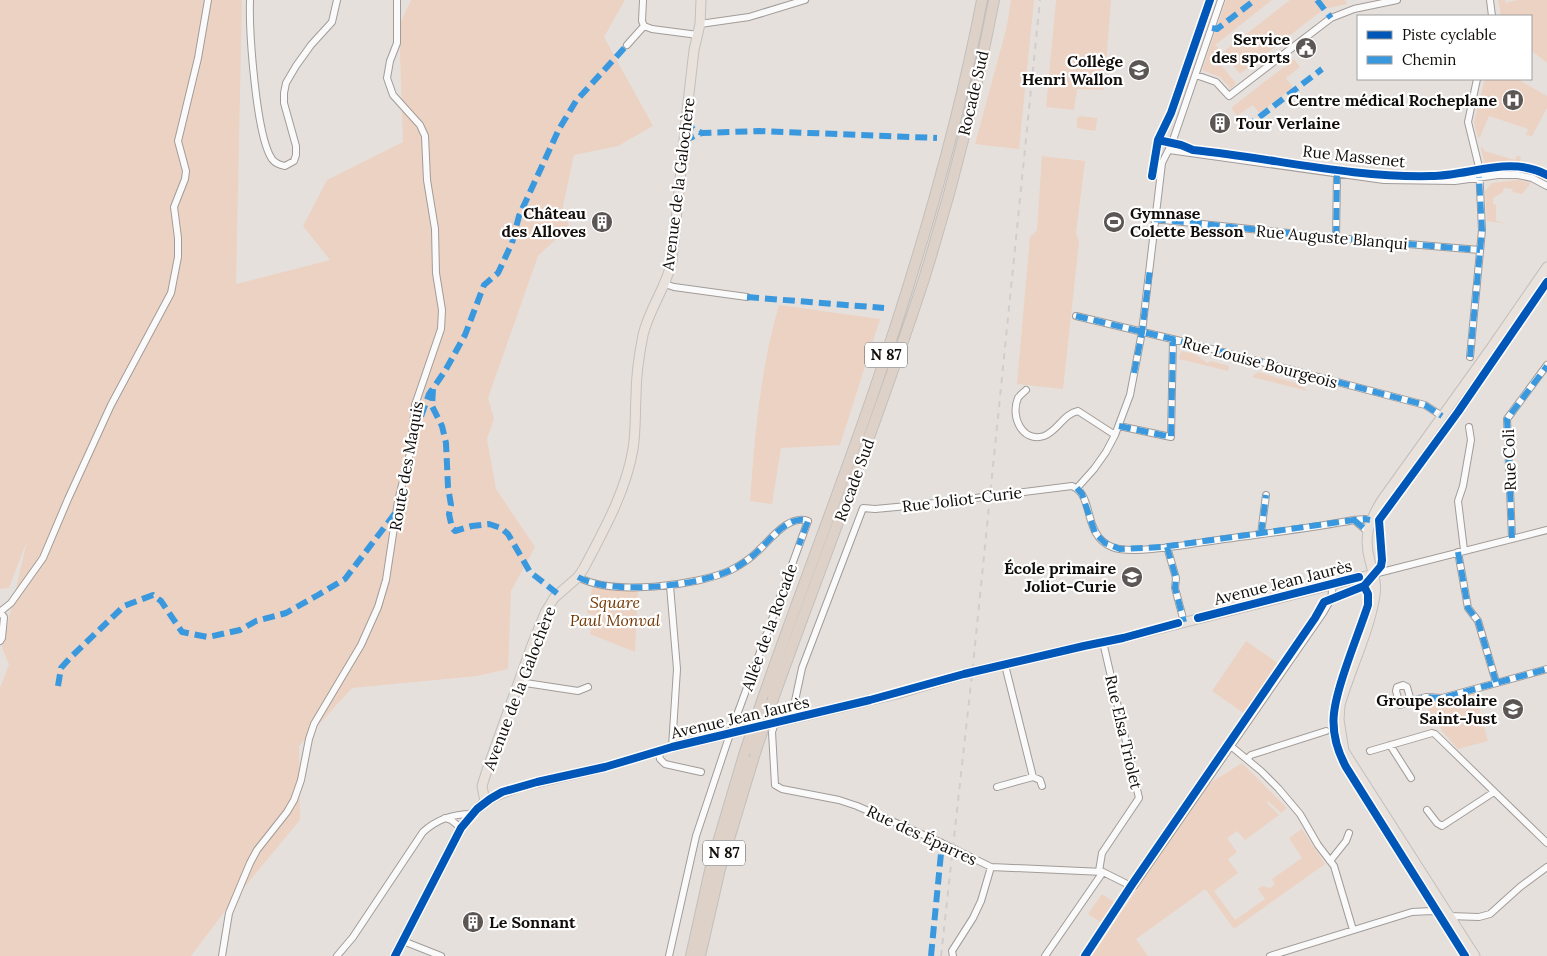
<svg xmlns="http://www.w3.org/2000/svg" width="1547" height="956" viewBox="0 0 1547 956" font-family="Lora,serif">
	<style>
		.green { fill: #ecd2c2 }
		.lines { fill: none; stroke-linecap: round; stroke-linejoin: round }
		.minor-casing { stroke: #a19c99; stroke-width: 8 }
		.major-casing { stroke: #c2bfbd; stroke-width: 11 }
		.highway-casing { stroke: #c2bfbd; stroke-width: 12 }
		.minor { stroke: #fbfafa; stroke-width: 6 }
		.major { stroke: #e9e2dc; stroke-width: 9 }
		.highway { stroke: #ddd1c8; stroke-width: 10 }
		.rail { stroke: #cfcdcd; stroke-width: 2; stroke-dasharray: 6 6; stroke-linecap: butt }
		.highway-bridge-casing { stroke: #c2bfbd; stroke-width: 12; stroke-linecap: butt }
		.highway-bridge { stroke: #ddd1c8; stroke-width: 10 }
		.quiet { stroke: #3a99de; stroke-width: 6; stroke-dasharray: 12 6; stroke-linecap: butt }
		.cycleway-casing { stroke: #fff; stroke-width: 11 }
		.cycleway { stroke: #0057b8; stroke-width: 8 }
		.labels { text-anchor: middle; stroke-width: 4.5; stroke-linejoin: round; paint-order: stroke }
		.shield { fill: #fff; stroke: #585654; stroke-width: 1 }
		.shield-label { font-size: 15px; font-weight: bold; fill: #110d0a }
		.poi-label { font-size: 16px; font-weight: bold; fill: #110d0a; stroke: #fff; text-anchor: end }
		.street-label { font-size: 16px; fill: #110d0a; stroke: #fff }
		.park-label { font-size: 16px; font-style: italic; fill: #733905; stroke: #fff }
	</style>
	<rect width="100%" height="100%" fill="#e6e0dc"/>
	<path class="green" d="M0,0H242L236,284L330,260L303,226L327,180L403,142L399,26L411,0H625L604,37L653,126L618,146L574,155L563,206L569,227L538,256L488,398L494,419L487,439L496,489L535,547L511,591L508,669L477,676L352,688L299,746L300,820L228,907L191,956H0V688L9,664L2,648L27,541L9,588L0,589Z
		M1011,0H1034L1019,149L975,144L1007,26Z
		M1056,0H1111L1104,90L1077,89L1074,110L1046,107Z
		M1226,0H1272L1215,45L1222,50L1214,57L1236,83L1231,89L1220,77L1202,70Z
		M1290,0H1345L1347,4L1324,9L1240,74L1223,52Z
		M1498,0H1505L1506,3L1517,0H1547V63L1531,50V16H1501Z
		M1294,59L1300,67L1286,78L1293,88L1259,113L1253,105L1237,116L1231,108Z
		M1485,79H1517L1547,96V108L1532,136L1526,135L1528,129L1489,116L1480,137L1478,138L1474,122Z
		M1079,116L1097,118L1096,129L1095,131L1077,128V118Z
		M1483,147L1484,151L1515,160L1517,156H1521L1520,162L1485,165L1481,148Z
		M1042,156L1085,161L1076,233L1079,242L1063,389L1017,384L1030,237L1037,230Z
		M1518,180L1531,183L1522,194L1512,192L1513,189L1504,188L1503,192L1493,198V204L1496,205V221L1508,224L1487,221L1485,191L1492,183Z
		M779,305L880,319L840,445L781,448L772,504L750,501C755,435 760,369 779,305Z
		M1181,351L1195,354L1207,363L1211,361L1229,366L1228,371L1179,359Z
		M1258,372L1299,384L1308,391L1252,377Z
		M592,588L638,590L635,652L590,634L594,615L587,613Z
		M1246,641L1279,664L1245,714L1212,691Z
		M1472,692L1475,693L1488,741L1458,749L1442,731L1440,726L1433,725L1427,706L1429,704Z
		M1242,763L1287,808L1281,813L1268,801L1267,803L1279,815L1245,840L1237,831L1227,838L1237,852L1228,859L1238,873L1214,891L1235,920L1265,899L1258,889L1262,886L1270,888L1275,884L1272,879L1302,858L1289,838L1302,829L1325,864L1234,929L1206,890H1204L1136,939L1148,956H1092L1207,785Z
		M1102,894L1114,902L1100,922L1088,914Z"/>
	<g class="lines">
		<g class="minor-casing">
			<path id="minor" d="M250,0C249,31 256,136 272,159C275,163 279,165 285,166L294,161L296,155V146L284,103V93L286,83L296,66L311,45L332,22L337,0
				M643,0L642,21L644,26
				M1490,0L1492,16
				M700,24L749,17L805,0
				M644,26L652,29L698,35
				M627,45L644,26
				M1196,75L1216,82L1229,96L1331,18L1354,9L1397,0
				M1169,150L1384,180L1455,181L1498,175H1518L1532,178L1547,186
				M1154,219L1336,238L1480,250
				M1336,238L1337,174
				M665,284L674,287L747,297
				M1076,316L1189,343L1425,405L1442,416
				M1470,357L1482,230L1479,167L1468,122L1477,79
				M1026,390C1024,392 1020,395 1018,398C1010,416 1022,443 1044,436C1058,431 1063,414 1078,411L1115,435
				M1119,426L1171,437L1173,339
				M1077,488L1094,469L1106,452L1115,435L1130,395L1142,332L1162,163L1172,143L1221,0
				M1354,520L1367,531
				M1261,534L1266,495
				M1512,538L1507,419L1547,365
				M1167,547L1176,578L1175,588L1184,622
				M1464,550L1458,501L1463,486L1471,440L1469,427
				M1458,552L1468,608L1478,621L1496,682
				M1374,574L1547,530
				M578,577C612,596 697,586 731,570C741,565 751,558 759,550C771,539 789,514 808,521L730,734L696,836L669,956
				M670,586L677,669L672,747
				M0,612L11,603L43,558L68,499L111,405L171,293L178,257V238L174,207L185,179L186,171L178,141L198,58L208,0
				M0,641L2,638L4,617L0,612
				M519,682L578,691L588,687
				M1403,685L1407,687L1411,701L1400,705L1396,691L1397,687Z
				M1411,701L1426,697L1442,698L1547,669
				M795,718V701L802,668L863,508L875,509L918,505L1072,486C1095,495 1082,535 1112,547C1134,556 1199,542 1225,539C1268,533 1312,528 1354,520L1365,519L1370,520
				M775,723L772,732L775,785L782,789L839,800L857,806L942,843L991,867L1103,872L1131,886H1134L1323,613L1331,599L1333,584
				M1390,745L1411,778
				M1232,747L1261,771L1278,788L1300,814L1318,845L1334,866L1353,930
				M658,750L660,759L665,764L701,772
				M1370,751L1432,733L1435,734L1547,843
				M1247,759L1251,755L1326,731
				M1033,777L1040,780L1042,786
				M997,787L1033,777L1005,665
				M1427,810L1437,823L1442,826L1494,792
				M445,818L451,820L461,828
				M1330,861L1346,841L1349,833
				M1099,871L1102,853L1139,798L1103,642
				M403,941L441,956
				M222,956L229,913L250,863L257,850L287,812L294,800L301,780L309,739L314,724L361,645L378,607L386,580L398,501L411,449L415,405L441,329L442,310L436,273L435,229L427,180L425,136L420,125L393,95L387,78L390,61L397,43V0
				M337,956L353,937L423,832C437,819 452,814 472,814
				M953,956L952,951L973,918L981,901L991,867
				M1045,956L1103,872
				M1270,956L1412,912L1432,911L1449,916L1479,917L1490,914L1520,887L1547,867"/>
		</g>
		<g class="major-casing">
			<path id="major" d="M485,802L482,786L487,770L532,645L545,613L554,598L578,577L584,568C604,530 626,491 633,449C636,431 635,413 636,396C636,375 639,355 643,335C649,309 666,288 672,261L686,120L694,50L700,24L701,0
				M395,956L461,828L472,814L485,802L498,795L519,787L605,767L672,747L897,694L964,674L1084,646L1123,638L1374,574
				M1475,956L1344,751L1339,720L1340,705C1350,670 1370,630 1375,595C1377,583 1373,573 1370,561C1363,537 1369,521 1382,500L1491,348L1547,267"/>
		</g>
		<g class="highway-casing">
			<path id="highway" d="M773,699C823,560 877,423 923,282C952,190 976,95 994,0
				M762,701C797,600 836,501 871,400C916,269 956,136 982,0
				M691,956L711,866L744,755
				M700,956L720,869L755,753"/>
		</g>
		<use href="#minor" class="minor"/>
		<use href="#major" class="major"/>
		<use href="#highway" class="highway"/>
		<path class="rail" d="M941,956L973,665L1040,0"/>
		<g class="highway-bridge-casing">
			<path id="highway-bridge" d="M755,753L773,699
				M744,755L762,701"/>
		</g>
		<use href="#highway-bridge" class="highway-bridge"/>
		<path class="quiet" d="M1317,0L1331,18
			M1212,28L1217,29L1255,0
			M686,120L693,129L702,133
			M1245,128L1322,69
			M683,141L702,133L759,131L937,138
			M1154,219L1336,238L1480,250
			M1336,238L1337,174
			M747,297L884,308
			M1076,316L1189,343L1425,405L1442,416
			M1470,357L1482,230L1479,177
			M1134,373L1142,332L1150,269
			M433,389L432,406L442,426L446,443L448,487L451,505L449,514L452,528L455,531L472,526L489,524L501,528L508,534L530,572L558,594
			M1119,426L1171,437L1173,339
			M413,432L417,428L429,394L445,371L465,335L484,285L498,273L512,243L519,216L559,129L576,101L627,45
			M1077,488L1082,494L1095,533L1105,543L1120,549L1162,547L1354,520L1365,519L1370,520
			M1354,520L1367,531
			M1261,534L1266,495
			M1512,538L1507,419L1547,366
			M1167,547L1176,578L1175,588L1184,622
			M1458,552L1468,608L1478,621L1496,682
			M578,577C612,596 697,586 731,570C741,565 751,558 759,550C771,539 789,514 808,521L799,545
			M58,686L61,668L70,658L124,606L153,595L161,601L182,632L208,637L240,630L256,621L286,613L318,595L345,579L396,512
			M1411,701L1426,697L1442,698L1547,669
			M931,956L942,843"/>
		<g class="cycleway-casing">
			<path id="cycleway" d="M1158,140L1181,145L1193,150C1272,158 1352,178 1431,176C1469,176 1511,155 1547,175
				M1152,176L1158,140L1171,113L1210,0
				M1198,618L1359,577
				M395,956L461,828L477,809L490,799L502,792L537,782L605,767L672,747L870,700L964,674L1084,646L1123,638L1178,623
				M1085,956L1131,886L1315,618L1324,602L1364,586
				M1465,956L1346,767C1326,730 1333,705 1346,667C1353,646 1361,626 1368,605V594L1364,586L1381,566L1382,560L1379,520L1458,412L1547,282"/>
		</g>
		<use href="#cycleway" class="cycleway"/>
	</g>
	<defs>
		<g id="civic-disc" transform="scale(1.125)"><circle r="9.5" fill="#5c5754" stroke="#fff"/><path d="M-.6-6.5H3V-4.5H.6V-3L4-1V1h2V6H-6V1h2V-1L-.6-3ZM-1.2 2.5V6h2.4V2.5Z" fill="#fff"/></g>
		<g id="school-disc" transform="scale(1.125)"><circle r="9.5" fill="#5c5754" stroke="#fff"/><path d="M0-5L7-2L0 1L-7-2ZM-4 1L0 2.5L4 1V4Q0 6-4 4Z" fill="#fff"/></g>
		<g id="hospital-disc" transform="scale(1.125)"><circle r="9.5" fill="#5c5754" stroke="#fff"/><path d="M-5-5h3v3.5h4V-5h3V5h-3V1.5h-4V5h-3Z" fill="#fff"/></g>
		<g id="building-disc" transform="scale(1.125)"><circle r="9.5" fill="#5c5754" stroke="#fff"/><path d="M-4-6H4V6H1V3H-1V6H-4ZM-2.5-4.3h1.7v1.8h-1.7ZM.8-4.3h1.7v1.8H.8ZM-2.5-1h1.7V.8h-1.7ZM.8-1h1.7V.8H.8Z" fill="#fff"/></g>
		<g id="stadium-disc" transform="scale(1.125)"><circle r="9.5" fill="#5c5754" stroke="#fff"/><path d="M0-5a6.5 5 0 1 0 0 10a6.5 5 0 1 0 0-10ZM-3.5-1.8h7v3.6h-7Z" fill="#fff"/></g>
	</defs>
	<g fill-rule="evenodd">
		<use href="#civic-disc" x="1306" y="48"/>
		<use href="#school-disc" x="1139" y="70"/>
		<use href="#hospital-disc" x="1513" y="100"/>
		<use href="#building-disc" x="1220" y="123"/>
		<use href="#building-disc" x="602" y="222"/>
		<use href="#stadium-disc" x="1114" y="222"/>
		<use href="#school-disc" x="1132" y="577"/>
		<use href="#school-disc" x="1513" y="709"/>
		<use href="#building-disc" x="473" y="922"/>
	</g>
	<g class="labels">
		<g class="shield">
			<rect x="865" y="342.5" width="42" height="25" rx="4"/>
			<rect x="703" y="840.5" width="42" height="25" rx="4"/>
		</g>
		<g class="shield-label">
			<text x="886" y="360">N 87</text>
			<text x="724" y="858">N 87</text>
		</g>
		<g class="poi-label">
			<text x="1290" y="45">Service<tspan x="1290" dy="18">des sports</tspan></text>
			<text x="1123" y="67">Collège<tspan x="1123" dy="18">Henri Wallon</tspan></text>
			<text x="1497" y="106">Centre médical Rocheplane</text>
			<text x="1236" y="129" text-anchor="start">Tour Verlaine</text>
			<text x="586" y="219">Château<tspan x="586" dy="18">des Alloves</tspan></text>
			<text x="1130" y="219" text-anchor="start">Gymnase<tspan x="1130" dy="18">Colette Besson</tspan></text>
			<text x="1116" y="574">École primaire<tspan x="1116" dy="18">Joliot-Curie</tspan></text>
			<text x="1497" y="706">Groupe scolaire<tspan x="1497" dy="18">Saint-Just</tspan></text>
			<text x="489" y="928" text-anchor="start">Le Sonnant</text>
		</g>
		<g class="street-label">
			<text transform="translate(973 93) rotate(-77)" y="6">Rocade Sud</text>
			<text transform="translate(1354 156) rotate(6)" y="6">Rue Massenet</text>
			<text transform="translate(678 184) rotate(-83)" y="6">Avenue de la Galochère</text>
			<text transform="translate(1332 237) rotate(5)" y="6">Rue Auguste Blanqui</text>
			<text transform="translate(1260 362) rotate(15)" y="6">Rue Louise Bourgeois</text>
			<text transform="translate(1509 460) rotate(-92)" y="6">Rue Coli</text>
			<text transform="translate(406 466) rotate(-80)" y="6">Route des Maquis</text>
			<text transform="translate(854 480) rotate(-70)" y="6">Rocade Sud</text>
			<text transform="translate(962 499) rotate(-7)" y="6">Rue Joliot-Curie</text>
			<text transform="translate(1283 582) rotate(-14)" y="6">Avenue Jean Jaurès</text>
			<text transform="translate(769 627) rotate(-70)" y="6">Allée de la Rocade</text>
			<text transform="translate(519 688) rotate(-69)" y="6">Avenue de la Galochère</text>
			<text transform="translate(740 717) rotate(-13)" y="6">Avenue Jean Jaurès</text>
			<text transform="translate(1124 732) rotate(77)" y="6">Rue Elsa Triolet</text>
			<text transform="translate(922 835) rotate(25)" y="6">Rue des Éparres</text>
		</g>
		<g class="park-label">
			<text x="615" y="608">Square<tspan x="615" dy="18">Paul Monval</tspan></text>
		</g>
	</g>
	<rect x="1357" y="15" width="175" height="65" fill="#ffffff" stroke="#a09e9d"/>
	<rect x="1367" y="31" width="25" height="8" fill="#0057b8" stroke="#a09e9d"/>
	<text x="1402" y="40" font-size="15" fill="#110d0a">Piste cyclable</text>
	<rect x="1367" y="56" width="25" height="8" fill="#3a99de" stroke="#a09e9d"/>
	<text x="1402" y="65" font-size="15" fill="#110d0a">Chemin</text>
</svg>
